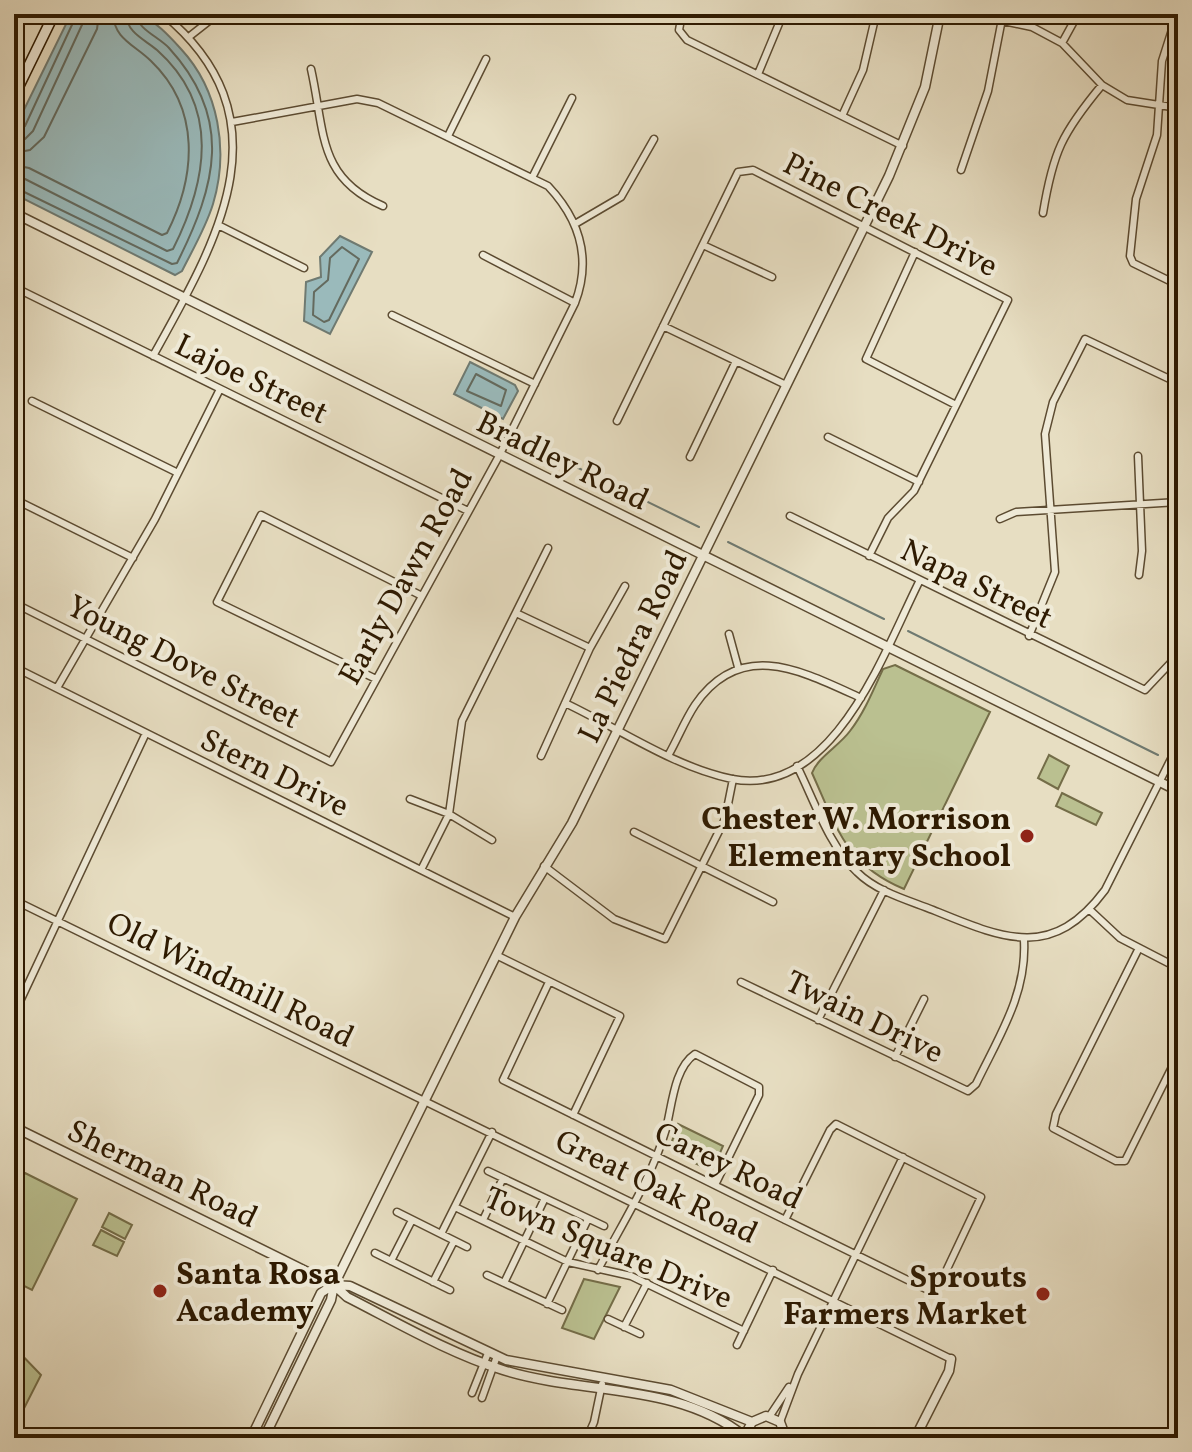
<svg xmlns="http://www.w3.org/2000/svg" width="1192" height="1452" viewBox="0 0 1192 1452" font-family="Vollkorn,serif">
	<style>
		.green { fill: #bac090; stroke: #746d48; stroke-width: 2 }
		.water { fill: #9ababb; stroke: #6f7a71; stroke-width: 2 }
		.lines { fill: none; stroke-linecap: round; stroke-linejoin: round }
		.shore { stroke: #646a5e; stroke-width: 2 }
		.stream { stroke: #6f7a71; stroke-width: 2 }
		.minor-casing { stroke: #5c4b31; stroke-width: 9 }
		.tertiary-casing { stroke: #5c4b31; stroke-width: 11 }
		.secondary-casing { stroke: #2e1a01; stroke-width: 12 }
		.primary-casing { stroke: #2e1a01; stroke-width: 13 }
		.minor { stroke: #efead7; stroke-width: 6 }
		.tertiary { stroke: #efead7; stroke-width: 8 }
		.secondary { stroke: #efead7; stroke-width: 9 }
		.primary { stroke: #e4bf81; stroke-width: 10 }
		.poi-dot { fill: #8f2418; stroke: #efead7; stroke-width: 3 }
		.labels { text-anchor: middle; stroke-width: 8; stroke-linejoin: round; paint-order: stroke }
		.street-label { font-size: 32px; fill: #2e1a01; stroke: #efead7 }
		.poi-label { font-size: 32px; font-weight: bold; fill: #2e1a01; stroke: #efead7; text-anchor: end }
	</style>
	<rect width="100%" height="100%" fill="#e7dec2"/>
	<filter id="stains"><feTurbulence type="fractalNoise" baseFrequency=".0025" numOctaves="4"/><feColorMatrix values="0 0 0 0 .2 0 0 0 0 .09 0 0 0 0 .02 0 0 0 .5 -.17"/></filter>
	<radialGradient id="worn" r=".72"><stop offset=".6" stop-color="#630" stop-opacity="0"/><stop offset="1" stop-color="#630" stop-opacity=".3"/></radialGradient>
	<path class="green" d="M895,665L990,712L904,889C845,864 837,828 812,773C818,757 839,746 850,731C864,713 873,691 883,669Z
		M1049,755L1069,766L1058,789L1038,778Z
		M1062,793L1102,813L1096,825L1056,806Z
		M678,1124L723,1146L714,1167L707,1169L672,1152L670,1147Z
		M25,1173L77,1199L32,1290L14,1281V1195Z
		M109,1213L132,1225L125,1239L102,1227Z
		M101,1230L124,1242L117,1256L93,1245Z
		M584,1279L620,1287L594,1339L562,1328Z
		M14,1347L41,1375L14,1428Z"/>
	<path class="water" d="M71,14C91,14 119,9 138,14C154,19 171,38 181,49C219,90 229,151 213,204C206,227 193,249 182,271L175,275L14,194V130Z
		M340,236L372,252L330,334L304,321L306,282L321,277L320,257Z
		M470,362L515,385L518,391L503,419L454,394Z"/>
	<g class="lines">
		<path class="shore" d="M14,131L25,126L77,14
			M14,141L25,139L33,131L87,14
			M14,153L30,150L44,137L97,29L99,14
			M14,165L29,168L162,235L167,233C196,176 201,109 151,61C135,45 114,39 113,14
			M14,177L25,179L167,251L173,249C207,181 221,107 157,50C144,39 127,33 126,14
			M14,187L172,264L177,263C216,185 234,119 169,48C159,37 137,29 136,14
			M342,247L359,259L329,320L324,322L313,315L314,292L328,280L330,258Z
			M476,374L506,390L501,406L467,391Z"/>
		<path class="stream" d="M519,439L699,527
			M728,542L884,619
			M908,631L1158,755"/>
		<g class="minor-casing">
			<path id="minor" d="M682,14L679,30L687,40L903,146
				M970,14L1032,27L1062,43L1102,85L1127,100L1178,108
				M1177,14L1162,61L1157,135L1136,199L1130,256L1133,263L1178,285
				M190,36L218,14
				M1062,43L1078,14
				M311,69C325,131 317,178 383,206
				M758,74L783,14
				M842,116L863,70L876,14
				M448,136L486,59
				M961,170L988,91L1003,14
				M532,178L572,98
				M1043,213C1053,152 1062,133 1102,85
				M575,224L621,197L654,139
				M220,226L304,268
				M703,245L772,277
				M915,252L866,359L956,405
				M483,255L575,303
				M14,287L468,511
				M392,315L535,384
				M663,326L786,385
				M153,356C217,241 290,119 163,14
				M32,401L178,473
				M617,421L738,172L753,170L1008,300L914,491L888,518L869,556
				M828,437L919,482
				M1138,456L1142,551L1139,575
				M690,457L736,361
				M14,499L133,558
				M790,516L1145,690L1178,655
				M1000,519L1016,512L1178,502
				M14,603L331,762L499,456L575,303C592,258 579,219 548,186L378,103L357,99L232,122
				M516,613L590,648
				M729,634L738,667
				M1029,636L1055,572L1045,434L1053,402L1085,339L1178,383
				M14,667L515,917
				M376,679L217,602L261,515L422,596
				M57,688L155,519L220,389
				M565,703C618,728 674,767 732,779C834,799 885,649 920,580
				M669,754C678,738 685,720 695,705C741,638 802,671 861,698
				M541,756L590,648L625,586
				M797,766C814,800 829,846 857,872C877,892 908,900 933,910C1004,939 1052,961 1105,890L1178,745
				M410,799L449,814L492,840
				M634,832L773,902
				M544,866L614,919L665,939L725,819L733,779
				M421,870L449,814L462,721L548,548
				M14,900L951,1359
				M1090,910L1120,938L1178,968
				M1139,948L1056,1114L1053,1128L1116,1161H1125L1178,1055
				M498,956L620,1016L573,1115
				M549,982L503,1080C644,1150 786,1221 928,1290H935L940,1284L981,1197L836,1124L830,1130L785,1220
				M741,982L968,1091L976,1084C999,1036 1027,994 1024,940
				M14,1014L145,735
				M818,1020L884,890
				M895,1057L924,999
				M488,1171L604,1226
				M455,1207L568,1262L631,1276L744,1331
				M397,1212L467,1247
				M483,1220L503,1178
				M441,1234L492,1132
				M375,1253L450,1290
				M391,1261L412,1220
				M598,1270C621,1225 652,1178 666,1129C672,1106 674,1068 695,1054L759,1087V1095L715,1185
				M487,1275L562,1310
				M433,1282L454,1241
				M504,1283L545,1198
				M547,1304L588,1219
				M608,1319L640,1334
				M624,1327L647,1283
				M737,1345L773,1270
				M472,1393L488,1353
				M482,1398L497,1356
				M769,1417L789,1387
				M780,1422L798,1374L903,1157
				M587,1438L594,1422L602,1384"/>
		</g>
		<g class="tertiary-casing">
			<path id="tertiary" d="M14,213L1178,791
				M14,1127L334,1285L347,1297C398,1323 449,1353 503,1370C582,1395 677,1382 744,1436
				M334,1285L350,1286L506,1360L671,1390L752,1422
				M744,1437L752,1422L766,1416L780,1422L786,1438
				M251,1438L321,1293L333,1285
				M264,1438L331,1300L334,1285L515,917L572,823L889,176L925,87L940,14
				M915,1438L949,1371L951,1359"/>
		</g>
		<g class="secondary-casing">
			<path id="secondary" d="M14,96L54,14"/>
		</g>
		<g class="primary-casing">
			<path id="primary" d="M1171,1438L1178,1425"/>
		</g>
		<use href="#minor" class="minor"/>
		<use href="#tertiary" class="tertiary"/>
		<use href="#secondary" class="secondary"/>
		<use href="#primary" class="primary"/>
	</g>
	<g class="poi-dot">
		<circle cx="1027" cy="836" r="8"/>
		<circle cx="160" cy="1291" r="8"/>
		<circle cx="1043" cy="1294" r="8"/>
	</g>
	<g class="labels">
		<g class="street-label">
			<text transform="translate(891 214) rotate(27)" y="11">Pine Creek Drive</text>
			<text transform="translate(252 378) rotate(26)" y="11">Lajoe Street</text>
			<text transform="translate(563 460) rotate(26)" y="11">Bradley Road</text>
			<text transform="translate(405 576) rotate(-61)" y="11">Early Dawn Road</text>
			<text transform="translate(977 583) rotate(26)" y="11">Napa Street</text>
			<text transform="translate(632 646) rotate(-64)" y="11">La Piedra Road</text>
			<text transform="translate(184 661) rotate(27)" y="11">Young Dove Street</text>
			<text transform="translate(275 772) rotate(26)" y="11">Stern Drive</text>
			<text transform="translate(231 979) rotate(26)" y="11">Old Windmill Road</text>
			<text transform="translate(865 1016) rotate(26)" y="11">Twain Drive</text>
			<text transform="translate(729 1165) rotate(26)" y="11">Carey Road</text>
			<text transform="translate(163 1173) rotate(26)" y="11">Sherman Road</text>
			<text transform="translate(657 1186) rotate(26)" y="11">Great Oak Road</text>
			<text transform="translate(609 1247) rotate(23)" y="11">Town Square Drive</text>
		</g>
		<g class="poi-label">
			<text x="1011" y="829">Chester W. Morrison<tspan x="1011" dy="37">Elementary School</tspan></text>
			<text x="176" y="1284" text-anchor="start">Santa Rosa<tspan x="176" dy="37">Academy</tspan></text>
			<text x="1027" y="1287">Sprouts<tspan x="1027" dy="37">Farmers Market</tspan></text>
		</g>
	</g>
	<rect width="1192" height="1452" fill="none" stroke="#e7dec2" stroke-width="48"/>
	<rect x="16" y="16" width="1160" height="1420" fill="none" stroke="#2e1a01" stroke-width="4"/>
	<rect x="24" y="24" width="1144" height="1404" fill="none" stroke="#2e1a01" stroke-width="2"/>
	<rect width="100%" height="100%" filter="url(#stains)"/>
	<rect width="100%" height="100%" fill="url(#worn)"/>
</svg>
